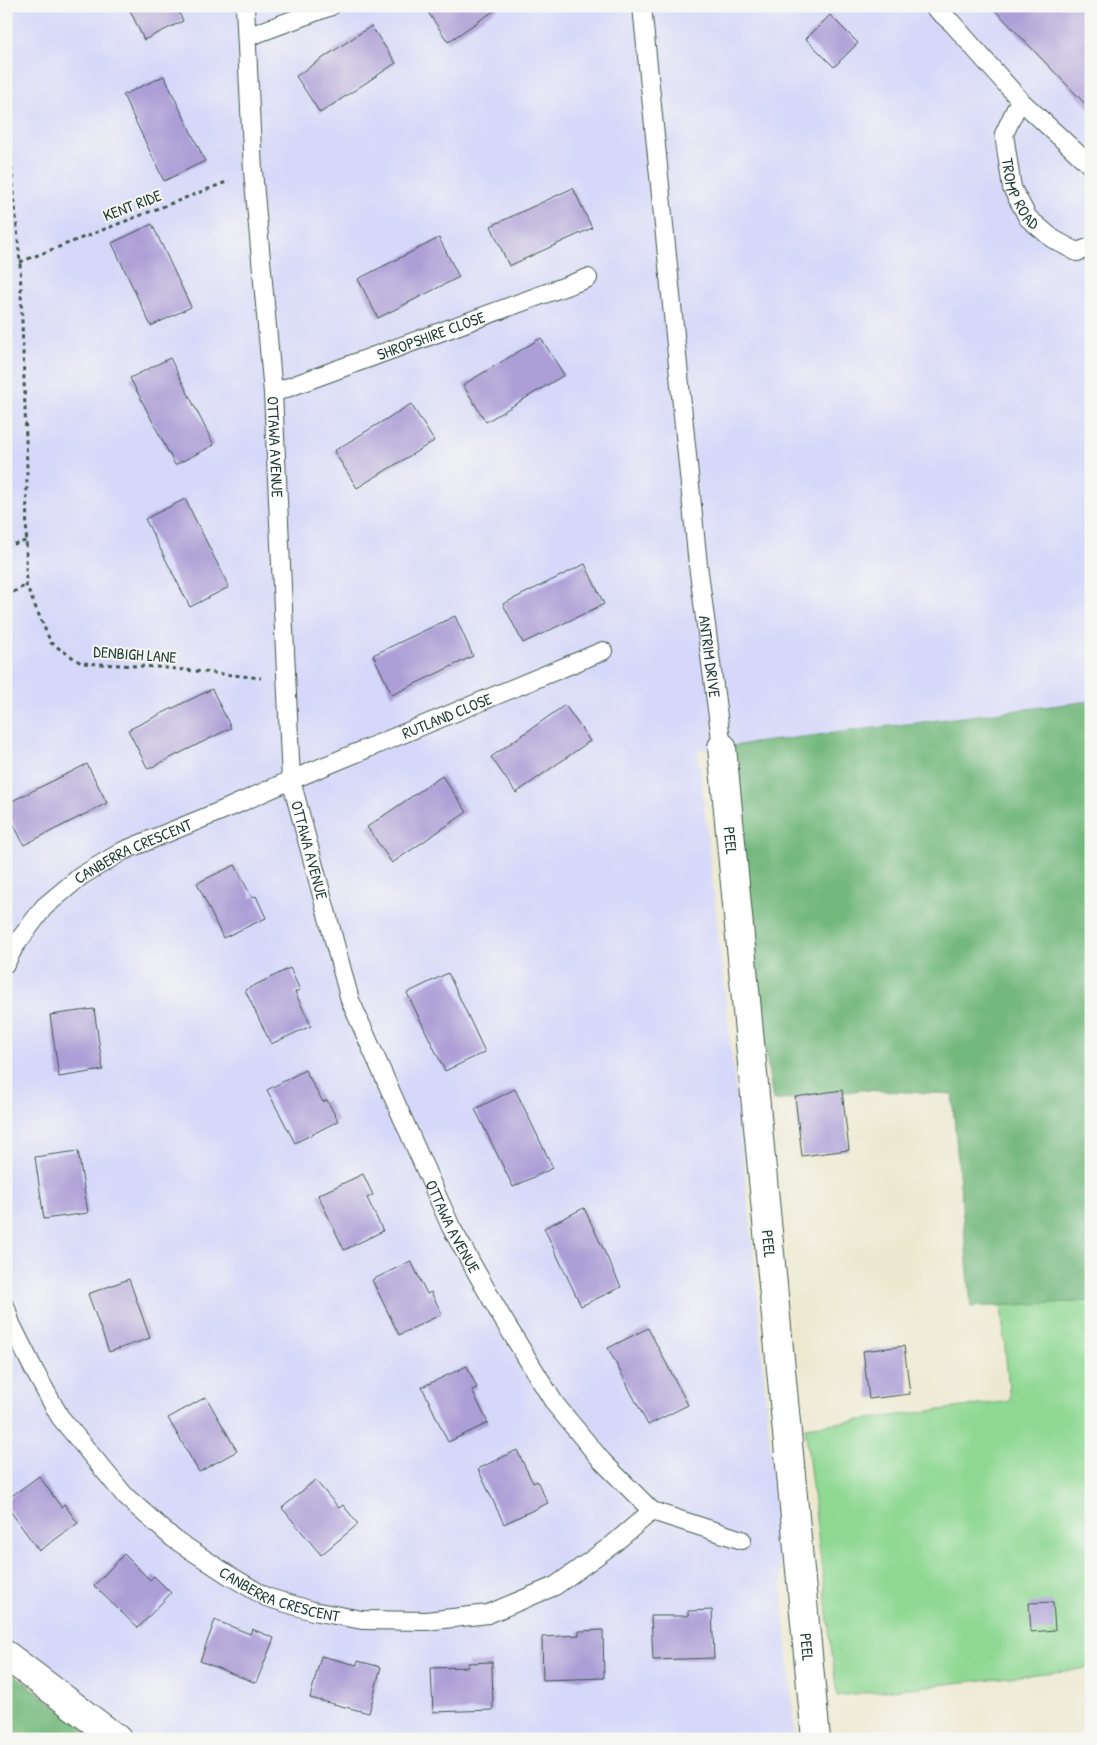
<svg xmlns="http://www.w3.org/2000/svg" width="1097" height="1745" viewBox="0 0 1097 1745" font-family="'Patrick Hand',sans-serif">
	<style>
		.built { fill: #d6d8f9 }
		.green { fill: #8fd893; stroke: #578a64 }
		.forest { fill: #73b87d; stroke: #497a58 }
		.building { fill: #ac9ed6 }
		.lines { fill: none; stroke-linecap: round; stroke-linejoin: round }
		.service-casing { stroke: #3e574c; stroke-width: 20 }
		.minor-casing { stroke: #3e574c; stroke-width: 30 }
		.path { stroke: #3e574c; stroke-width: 3; stroke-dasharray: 4 4; stroke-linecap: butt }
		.service { stroke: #fff; stroke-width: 18 }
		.minor { stroke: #fff; stroke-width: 28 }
		.labels { text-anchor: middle; stroke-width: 4; stroke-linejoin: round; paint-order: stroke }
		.street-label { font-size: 16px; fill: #1f3d34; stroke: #f6f6f2 }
	</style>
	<rect width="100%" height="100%" fill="#f6f6f2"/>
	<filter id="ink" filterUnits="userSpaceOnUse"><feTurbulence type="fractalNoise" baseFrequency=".02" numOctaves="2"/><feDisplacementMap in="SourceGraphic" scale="10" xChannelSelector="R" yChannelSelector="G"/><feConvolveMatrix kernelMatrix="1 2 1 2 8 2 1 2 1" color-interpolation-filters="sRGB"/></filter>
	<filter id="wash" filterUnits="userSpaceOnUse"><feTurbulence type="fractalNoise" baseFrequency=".0096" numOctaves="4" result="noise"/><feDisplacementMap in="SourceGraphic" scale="20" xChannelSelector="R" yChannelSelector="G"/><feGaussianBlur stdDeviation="1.12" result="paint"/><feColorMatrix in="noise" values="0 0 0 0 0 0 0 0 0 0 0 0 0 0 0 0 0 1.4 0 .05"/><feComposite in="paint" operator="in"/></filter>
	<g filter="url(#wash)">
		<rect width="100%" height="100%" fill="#ede9d1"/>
		<path class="built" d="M6,6H1091V701L698,750L754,1258L795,1739H135L6,1641Z"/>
		<path class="green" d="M1091,1301V1668L837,1696L805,1427L1010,1401L1001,1305Z"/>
		<path class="forest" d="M1091,701V1301L971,1307L952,1094L861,1090L773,1101L722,747Z
			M6,1668L99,1739H6Z"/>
		<g id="blocks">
			<path class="building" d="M128,6H176L183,21L144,40Z
				M424,6H501L448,42Z
				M991,6H1078L1091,20V110Z
				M830,15L858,43L834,67L806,39Z
				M371,26L396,63L320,113L296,76Z
				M164,76L205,161L164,181L123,95Z
				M573,188L592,228L509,266L491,226Z
				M152,224L191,307L151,326L112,243Z
				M439,238L459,277L378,318L358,279Z
				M541,338L564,375L486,422L463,385Z
				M170,358L214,445L175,465L130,378Z
				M411,404L434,441L357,488L334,451Z
				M185,499L229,587L190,607L145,519Z
				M585,564L604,604L523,643L503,604Z
				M455,616L473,656L392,695L373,655Z
				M212,689L231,728L148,769L128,730Z
				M565,705L590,741L516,793L491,757Z
				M87,764L107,803L24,845L6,809V804Z
				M442,776L467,812L392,863L367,827Z
				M235,865L252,898L256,896L266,918L223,938L197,883Z
				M290,968L300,990L295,992L311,1026L271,1044L245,990Z
				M448,973L485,1052L445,1071L407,993Z
				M94,1009L103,1070L59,1077L50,1015Z
				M305,1070L323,1102L327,1100L338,1121L295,1143L267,1090Z
				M515,1089L553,1168L513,1187L475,1109Z
				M842,1090L849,1150L802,1156L795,1097Z
				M78,1151L88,1213L44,1219L35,1157Z
				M363,1174L373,1195L367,1198L383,1231L344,1250L318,1195Z
				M584,1208L621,1287L581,1306L544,1228Z
				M411,1261L427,1294L431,1292L442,1314L399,1335L372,1280Z
				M129,1279L150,1338L109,1352L88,1294Z
				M648,1328L688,1405L648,1425L608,1348Z
				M904,1346L910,1394L869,1399L863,1351Z
				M467,1366L477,1388L472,1390L488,1423L448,1442L422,1387Z
				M206,1397L237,1451L199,1472L168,1418Z
				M517,1450L533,1483L537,1481L548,1503L504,1524L478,1469Z
				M39,1476L61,1507L64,1504L78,1523L39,1551L6,1505V1500Z
				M315,1480L339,1508L343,1505L358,1524L321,1555L282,1508Z
				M124,1554L150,1580L154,1576L171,1593L138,1628L94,1586Z
				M1053,1602L1055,1630L1031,1632L1029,1603Z
				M712,1610L714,1658L653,1660L651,1616H688V1611Z
				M215,1620L250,1634L252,1629L274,1638L256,1683L200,1661Z
				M603,1630L604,1678L543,1680L542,1637L579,1635V1631Z
				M321,1656L357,1665L358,1661L381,1667L369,1713L310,1698Z
				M492,1662L493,1710L433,1712L431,1668L468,1667V1663Z"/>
		</g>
	</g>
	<g filter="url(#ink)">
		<use href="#blocks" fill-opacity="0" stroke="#3e574c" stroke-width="1"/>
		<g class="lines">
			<g class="service-casing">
				<g id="service">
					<path id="s1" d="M245,6L253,171L273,393L291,780L350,1000L451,1227L501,1316L555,1404L602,1461L652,1511L742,1540"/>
					<path id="s2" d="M642,6L698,565L722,747"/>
					<path d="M933,6L952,23L1020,100L1091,166"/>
					<path d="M247,37L331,6"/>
					<path id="s3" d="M1020,100L1004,134L1012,188L1028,218L1053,239L1077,252L1091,247"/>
					<path id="s4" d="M273,393L588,278"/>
					<path id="s5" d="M6,963L14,947L44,907L81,876L123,851L228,808L291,780L603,651"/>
					<path id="s6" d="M6,1308L11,1324L34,1370L60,1417L126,1497L174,1539L227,1574L266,1597L313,1611L362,1620L426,1621L488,1614L555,1586L612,1545L652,1511"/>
				</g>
			</g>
			<g class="minor-casing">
				<g id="minor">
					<path id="s7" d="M722,747L816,1739"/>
					<path d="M6,1655L117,1739"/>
				</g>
			</g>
			<path class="path" d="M6,104L20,262L27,468L26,585L51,643L81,663L157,667L261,678
				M20,262L229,181
				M6,546L26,541
				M6,596L26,585"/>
			<use href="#service" class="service"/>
			<use href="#minor" class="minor"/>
		</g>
	</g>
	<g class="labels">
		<g class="street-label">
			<text dy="6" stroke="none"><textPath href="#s3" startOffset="100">TROMP ROAD</textPath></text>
			<text transform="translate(132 205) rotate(-21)" y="6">KENT RIDE</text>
			<text dy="6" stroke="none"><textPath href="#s4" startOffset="168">SHROPSHIRE CLOSE</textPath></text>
			<text dy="6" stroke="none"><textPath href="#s1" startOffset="442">OTTAWA AVENUE</textPath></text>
			<text transform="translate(135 654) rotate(4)" y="6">DENBIGH LANE</text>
			<text dy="6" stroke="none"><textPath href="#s2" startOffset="654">ANTRIM DRIVE</textPath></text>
			<text dy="6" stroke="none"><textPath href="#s5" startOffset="516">RUTLAND CLOSE</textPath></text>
			<text dy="6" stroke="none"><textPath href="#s7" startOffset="94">PEEL</textPath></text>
			<text dy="6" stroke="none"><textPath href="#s1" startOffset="848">OTTAWA AVENUE</textPath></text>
			<text dy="6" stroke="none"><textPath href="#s5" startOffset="174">CANBERRA CRESCENT</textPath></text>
			<text dy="6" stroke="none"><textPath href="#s1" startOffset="1252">OTTAWA AVENUE</textPath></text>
			<text dy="6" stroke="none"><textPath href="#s7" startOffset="499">PEEL</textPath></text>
			<text dy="6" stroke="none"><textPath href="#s6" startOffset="410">CANBERRA CRESCENT</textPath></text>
			<text dy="6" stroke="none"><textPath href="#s7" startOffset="904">PEEL</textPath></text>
		</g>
	</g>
	<rect width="1097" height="1745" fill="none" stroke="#f6f6f2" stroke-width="25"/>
</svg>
